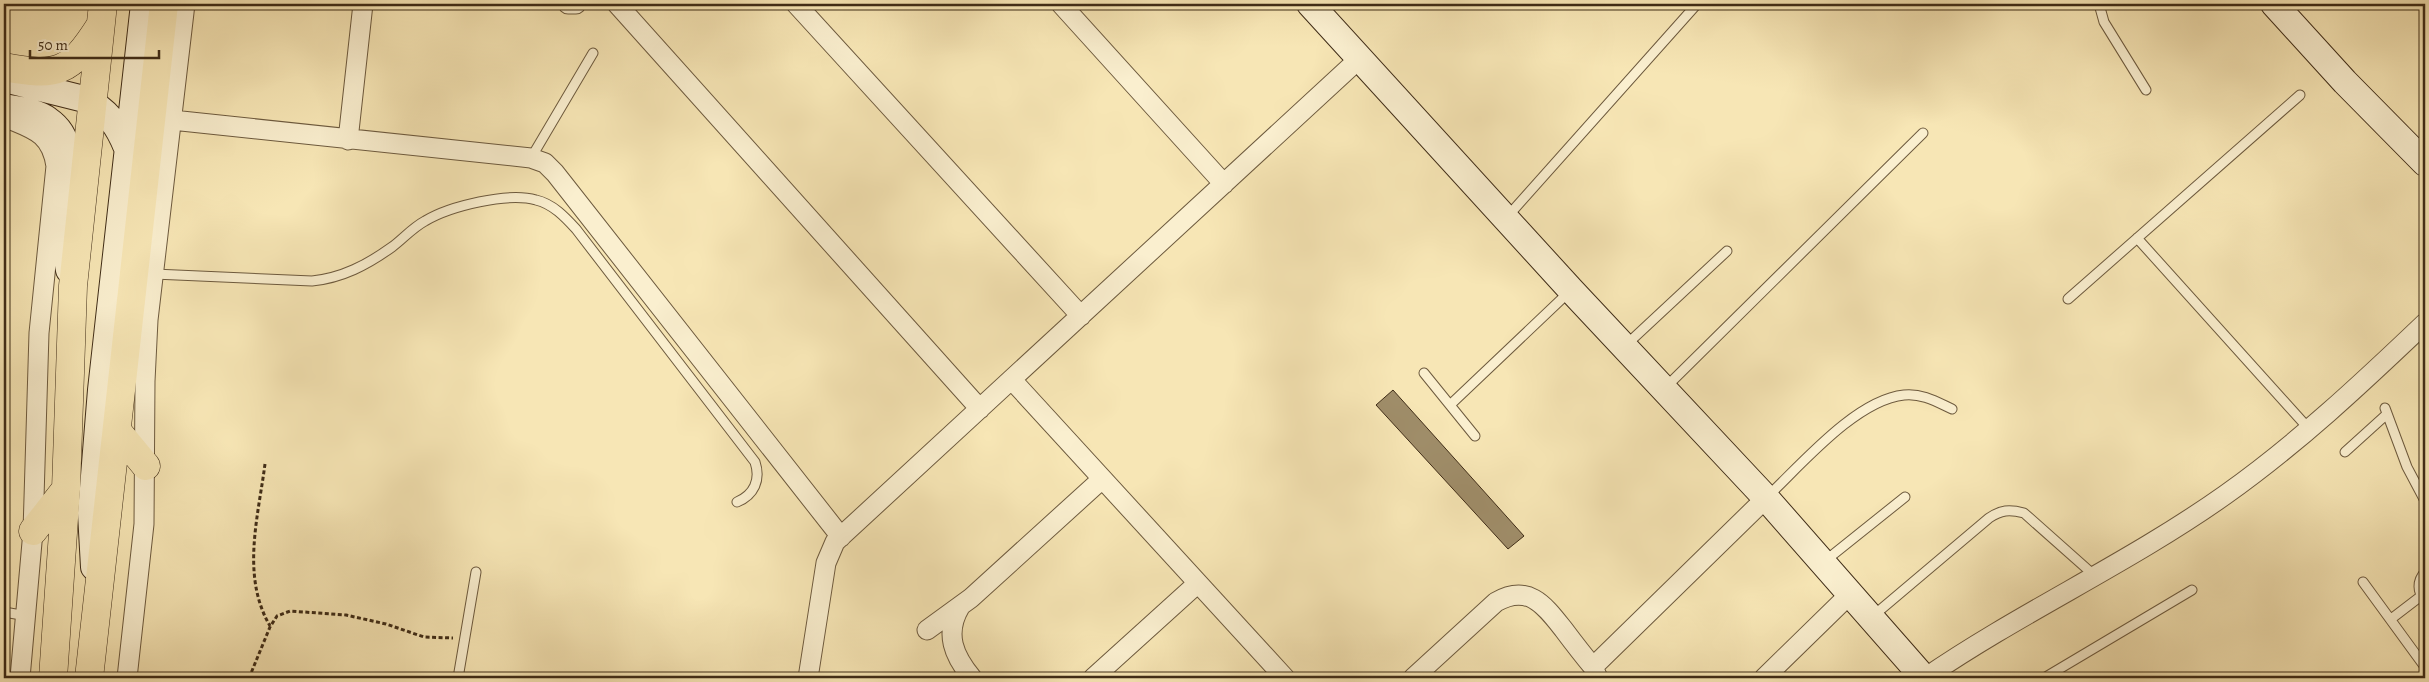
<svg xmlns="http://www.w3.org/2000/svg" width="2429" height="682" viewBox="0 0 2429 682" font-family="Alegreya,serif">
	<style>
		.building { fill: #9f8d69; stroke: #3f2c17 }
		.lines { fill: none; stroke-linecap: round; stroke-linejoin: round }
		.lane-casing { stroke: #6d5a3e; stroke-width: 11 }
		.street-casing { stroke: #6d5a3e; stroke-width: 21 }
		.secondary-casing { stroke: #3f2c17; stroke-width: 28 }
		.primary-casing { stroke: #3f2c17; stroke-width: 29 }
		.path { stroke: #3f2c17; stroke-width: 3; stroke-dasharray: 4 2.5; stroke-linecap: butt }
		.lane { stroke: #faefcf; stroke-width: 9 }
		.street { stroke: #faefcf; stroke-width: 19 }
		.secondary { stroke: #faefcf; stroke-width: 26 }
		.primary { stroke: #f7e6b5; stroke-width: 28 }
	</style>
	<rect width="100%" height="100%" fill="#f7e6b5"/>
	<filter id="stains"><feTurbulence type="fractalNoise" baseFrequency=".004" numOctaves="4"/><feColorMatrix values="0 0 0 0 .2 0 0 0 0 .09 0 0 0 0 .02 0 0 0 .5 -.17"/></filter>
	<radialGradient id="worn" r=".72"><stop offset=".6" stop-color="#630" stop-opacity="0"/><stop offset="1" stop-color="#630" stop-opacity=".3"/></radialGradient>
	<path class="building" d="M1393,390L1524,536L1508,549L1376,405Z"/>
	<g class="lines">
		<g class="lane-casing">
			<path id="lane" d="M2099,4L2104,22L2146,90
				M531,158L593,53
				M1508,216L1697,4
				M2137,238L2309,429
				M154,274L312,281C342,278 367,265 392,247C403,239 412,228 425,221C450,206 508,192 536,200C553,204 565,217 576,229L755,462C761,480 754,495 737,502
				M2068,299L2300,95
				M1625,346L1727,251
				M1424,373L1475,436
				M1666,387L1923,133
				M1450,405L1569,292
				M2385,408L2407,467L2425,501
				M2345,452L2387,414
				M1767,497C1802,464 1856,400 1904,395C1922,393 1937,402 1952,409
				M1825,561L1905,497
				M2425,572C2417,581 2417,592 2425,600
				M2363,582L2425,667
				M4,612L27,616
				M1873,616L1989,518C2001,510 2009,509 2024,513L2095,576
				M2391,619L2421,596
				M458,678L476,572
				M2044,678L2192,590"/>
		</g>
		<g class="street-casing">
			<path id="street" d="M568,4H576
				M617,4L980,409
				M796,4L1081,316
				M1061,4L1224,184
				M4,117C32,129 51,132 56,166L39,333L33,531L20,678
				M172,120L531,158L545,163L555,173L841,537
				M348,140L363,4
				M1012,380L1285,678
				M960,607C944,634 954,656 972,678
				M927,630L971,598L1102,479
				M1593,667L1766,498
				M127,678L144,524L145,381L148,320L185,4
				M808,678L826,563L835,542L1360,58
				M1093,678L1198,583
				M1413,678L1496,602C1529,583 1545,606 1564,630C1573,642 1583,655 1593,667L1598,678
				M1764,678L1850,594
				M1925,678C2021,612 2129,563 2225,495C2297,444 2361,384 2425,323"/>
		</g>
		<g class="secondary-casing">
			<path id="secondary" d="M1310,4L1571,290L1766,498L1924,678
				M2274,4L2345,82L2425,163
				M4,79L84,99C107,110 118,125 127,148
				M4,107C18,110 36,111 48,120C79,141 65,179 64,209C63,230 65,250 69,270
				M94,567L91,513L101,390L144,4"/>
		</g>
		<g class="primary-casing">
			<path id="primary" d="M4,67C58,77 70,73 100,26
				M118,432L146,466
				M33,531L66,489
				M53,678L66,489L73,286L103,4
				M89,678L164,4"/>
		</g>
		<path class="path" d="M265,464C258,518 241,576 270,626
			M249,678L270,627L277,616L290,611L346,615L386,624L424,637L453,638"/>
		<use href="#lane" class="lane"/>
		<use href="#street" class="street"/>
		<use href="#secondary" class="secondary"/>
		<use href="#primary" class="primary"/>
	</g>
	<rect width="2429" height="682" fill="none" stroke="#f7e6b5" stroke-width="20"/>
	<rect x="5" y="5" width="2419" height="672" fill="none" stroke="#3f2c17" stroke-width="2.5"/>
	<rect x="10" y="10" width="2409" height="662" fill="none" stroke="#3f2c17"/>
	<path d="M30 50v8h129v-8" fill="none" stroke="#3f2c17" stroke-width="2.5"/>
	<text x="38" y="50" font-size="15" fill="#3f2c17" stroke="#faefcf" stroke-width="4" paint-order="stroke">50 m</text>
	<rect width="100%" height="100%" filter="url(#stains)"/>
	<rect width="100%" height="100%" fill="url(#worn)"/>
</svg>
